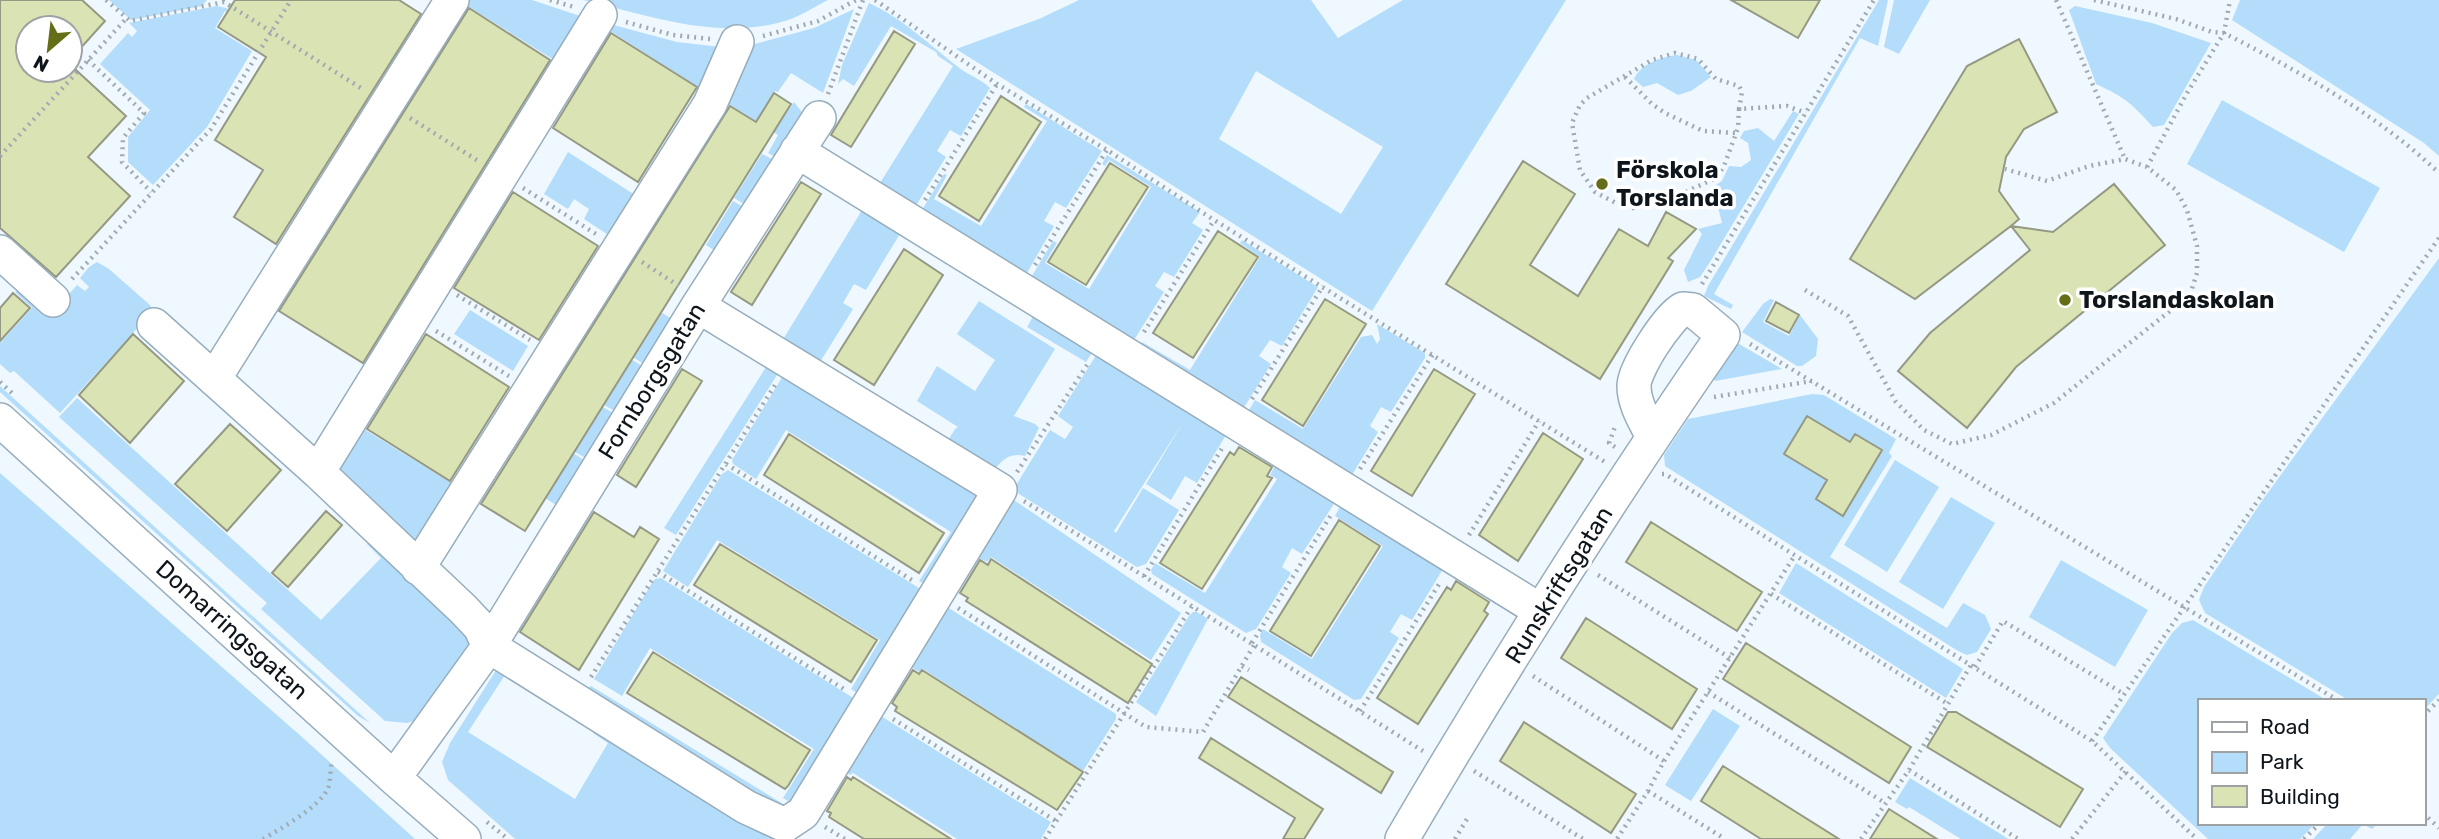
<svg xmlns="http://www.w3.org/2000/svg" width="2439" height="839" viewBox="0 0 2439 839" font-family="Rubik,sans-serif">
	<style>
		.green { fill: #b3ddfa; fill-rule: evenodd }
		.building { fill: #dae3b4; stroke: #959983; stroke-width: 2 }
		.lines { fill: none; stroke-linecap: round; stroke-linejoin: round }
		.minor-casing { stroke: #97adbc; stroke-width: 36 }
		.path { stroke: #a2aab1; stroke-width: 4.5; stroke-dasharray: 2 5; stroke-linecap: butt }
		.minor { stroke: #fff; stroke-width: 33 }
		.poi-dot { fill: #636e16; stroke: #fff; stroke-width: 2.5 }
		.labels { text-anchor: middle; stroke-width: 7; stroke-linejoin: round; paint-order: stroke }
		.poi-label { font-size: 24px; font-weight: bold; fill: #0e161c; stroke: #fff; text-anchor: start }
		.street-label { font-size: 24px; fill: #0e161c; stroke: #fff }
	</style>
	<rect width="100%" height="100%" fill="#eff8ff"/>
	<path class="green" d="M109,0H207L202,6L131,20Z
		M458,0H532L586,18L565,67Z
		M583,0H828C814,7 799,17 785,21C718,41 647,15 583,0Z
		M1079,0H1311L1338,38L1403,0H1566L1372,311L956,49L1039,19ZM1256,71L1383,147L1341,214L1219,139Z
		M1879,0H1888L1878,46L1860,38L1714,294L1733,305L1731,309L1704,296L1708,286Z
		M1894,0H1930L1899,54L1884,47Z
		M2240,0H2439V156L2424,143L2232,20Z
		M869,3C902,18 930,45 958,67C968,75 981,79 990,88L961,136L950,130L937,151L946,157L912,212L875,191L953,66L938,56L936,52L891,26L854,86L843,79L838,84L842,65Z
		M217,6L226,8L243,19L242,21L225,11L215,28L252,51L207,127L153,185L128,162V137L150,110L100,64L128,33L132,37L137,31L129,23Z
		M2075,6L2152,23L2211,43L2164,125L2153,127C2131,103 2126,98 2096,84L2069,10Z
		M854,9L823,93L791,73L778,92L775,91L765,106L783,118L794,102L805,116L779,159L768,153L778,135L719,98L744,47L814,28Z
		M606,23L677,42L721,47L709,94L604,27Z
		M1677,55L1696,60L1711,77L1691,91L1678,95L1657,83L1643,87L1634,79C1641,64 1660,57 1677,55Z
		M2222,100L2380,188L2344,252L2187,164Z
		M1026,104L1102,151L1066,208L1055,202L1044,221L1054,226L1024,278L919,215L944,174L947,175L934,199L981,226L1047,121L1024,107Z
		M1793,111L1799,114L1710,262L1700,277L1688,282L1684,270L1702,234L1698,229L1722,223L1713,187L1722,181L1729,166L1741,167L1751,160L1748,143L1740,138L1744,131L1758,128L1774,141Z
		M568,152L635,195L610,236L584,219L589,209L574,199L568,209L544,194Z
		M762,154L776,161L749,207L734,198Z
		M1107,155L1200,212L1192,223L1203,230L1174,277L1164,272L1155,286L1164,292L1129,348L1027,284L1053,241L1057,243L1045,263L1089,289L1151,187L1109,160L1105,166L1102,164Z
		M733,201L747,209L720,254L706,245Z
		M867,202L901,232L866,290L854,284L843,303L853,309L820,362L779,346Z
		M1242,240L1318,287L1282,346L1270,340L1259,356L1271,364L1240,414L1136,353L1142,342L1190,370L1260,257L1240,243Z
		M2439,258V694L2423,711V701H2350L2205,613L2199,600L2204,587L2264,498Z
		M97,262L109,269L150,305L153,311L60,413L14,371L10,373L0,364V343L32,308L15,292L21,286L54,311L77,285L85,291L89,287L80,278L89,267Z
		M1770,299L1774,300L1763,322L1789,336L1800,315L1818,339L1816,356L1802,366H1797L1742,332L1763,304Z
		M979,301L1055,349L1014,416L1035,424L1039,428L1025,456C1007,452 1001,462 990,475L944,447L955,429L958,427L917,401L937,366L975,391L995,360L957,334Z
		M470,310L528,346L513,371L454,334Z
		M662,313L677,322L649,367L634,358Z
		M1035,313L1097,345L1086,362L1027,327Z
		M1377,324L1425,353V358L1391,412L1381,407L1370,426L1378,432L1349,480L1244,419L1255,400L1303,429L1361,337L1372,335L1377,344L1380,339Z
		M1734,341L1782,369L1715,381L1712,376Z
		M1100,349L1226,435L1197,483L1185,476L1171,500L1146,484L1183,422L1114,531L1116,533L1143,488L1179,510L1146,564L1137,567L1019,494L1015,487L1050,430L1065,439L1073,427L1058,416Z
		M773,356L782,367L676,535L664,528Z
		M632,360L648,369L620,414L604,405Z
		M784,374L982,494L932,588L919,581L951,532L786,430L756,479L733,464L732,460Z
		M0,386L370,723L358,716L0,392Z
		M1812,394L1824,395L1896,439L1889,453L1892,456L1830,557L1947,628L1963,603L1985,615L1991,629L1977,652L1967,655L1958,651L1665,466L1664,455L1688,419Z
		M77,398L321,620L381,558L367,544L368,542L476,642L420,719L407,723L385,721L261,609L267,603L59,417Z
		M603,407L618,416L591,461L575,452Z
		M354,423L461,489L423,550L326,469Z
		M573,453L589,463L561,508L545,498Z
		M1278,460L1335,502L1302,554L1292,548L1282,567L1291,573L1256,629L1246,633L1152,574L1151,570L1155,563L1205,593L1277,479L1270,475Z
		M1895,460L1939,487L1887,572L1844,545Z
		M728,470L927,593L864,698L851,689L880,640L717,540L688,587L663,571L722,474Z
		M0,473L302,737L415,839H0Z
		M1008,496L1181,613L1151,660L991,557L987,562L973,555Z
		M1951,497L1995,523L1943,609L1899,582Z
		M1342,503L1443,569L1412,620L1401,614L1390,632L1399,638L1361,699L1354,700L1261,642L1260,635L1263,629L1312,659L1383,546L1335,516Z
		M2061,560L2148,610L2115,667L2029,617Z
		M1796,563L1963,669L1946,698L1779,593Z
		M661,578L855,699L798,807L783,798L814,749L650,648L622,696L594,679L652,583L655,579Z
		M944,605L1116,714V719L1083,771L923,669L919,672L907,664Z
		M1197,612L1208,619L1156,716L1136,702L1189,616L1193,612Z
		M2193,620L2328,701H2199V823H2316L2300,839H2208L2110,748L2103,738L2172,633L2182,623Z
		M498,667L505,675L468,732L575,799L608,743L593,733L600,724L785,839H515L448,780L442,762L450,743Z
		M591,686L788,807L776,813L586,689Z
		M1713,709L1740,726L1691,801L1665,785Z
		M876,713L1051,822L1041,839H957L853,773L850,775L841,768Z
		M1910,778L2007,838L2008,839H1961L1909,807L1907,809L1895,802Z
		M2328,823H2378L2372,829L2363,824L2350,839H2313Z"/>
	<path class="building" d="M0,0H82L105,21L70,60V28H28V70H76L126,116L88,157L130,196L56,277L0,228Z
		M235,0H399L421,14L276,244L234,217L263,170L215,140L266,57L218,27Z
		M1731,0H1820L1798,38Z
		M469,8L550,60L363,363L279,311Z
		M894,31L915,44L851,147L831,135Z
		M611,33L697,87L638,182L553,128Z
		M2019,39L2057,112L2024,129L2006,157L1999,191L2019,219L2011,226L2053,232L2114,184L2165,245L2016,367L1967,428L1898,371L1930,333L2030,250L2011,226L1915,299L1850,259L1967,66Z
		M774,93L791,104L525,531L481,504L730,106L756,122Z
		M1001,96L1041,122L979,221L939,196Z
		M1523,161L1575,194L1530,265L1578,296L1619,229L1648,246L1666,212L1696,229L1668,258L1673,261L1600,379L1446,284Z
		M1110,163L1148,187L1086,285L1048,262Z
		M801,182L821,194L752,305L731,292Z
		M513,192L598,246L539,340L454,288Z
		M1218,231L1258,257L1193,358L1153,333Z
		M904,249L943,275L874,385L834,360Z
		M13,293L30,308L0,341V308Z
		M1325,299L1366,324L1303,426L1262,400Z
		M1776,302L1799,315L1789,333L1766,321Z
		M133,334L184,381L130,443L79,395Z
		M426,334L509,387L450,481L367,429Z
		M682,369L702,381L636,487L617,475Z
		M1434,369L1475,394L1412,496L1371,471Z
		M1807,416L1850,442L1855,434L1882,450L1843,516L1816,499L1827,480L1784,454Z
		M230,424L281,470L227,531L175,484Z
		M1543,433L1583,459L1518,561L1479,535Z
		M789,434L944,533L919,573L764,475Z
		M1239,447L1272,467L1267,476L1272,478L1202,589L1160,563L1230,452L1234,455Z
		M326,511L342,525L288,587L272,573Z
		M594,512L634,537L640,527L659,539L579,670L520,632Z
		M1339,520L1380,546L1311,656L1270,631Z
		M1651,522L1762,592L1737,631L1626,562Z
		M720,544L877,640L851,682L694,585Z
		M991,559L1152,664L1128,703L966,601L968,598L960,593L980,560L988,565Z
		M1456,581L1489,602L1484,611L1488,614L1418,724L1377,698L1447,587L1451,590Z
		M1586,618L1697,689L1672,729L1561,658Z
		M1746,643L1911,747L1889,783L1723,679Z
		M653,652L810,750L788,786L785,789L627,693Z
		M913,670L919,674L922,670L1083,772L1057,810L895,711L897,707L892,703Z
		M1241,677L1393,772L1381,793L1228,697Z
		M1948,712H1956L2083,789L2060,827L1927,747Z
		M1524,722L1636,794L1611,833L1500,761Z
		M1211,738L1323,809L1304,839H1283L1295,818L1199,758Z
		M1723,766L1839,839H1761L1701,801Z
		M847,777L851,780L853,777L951,839H864L829,817L831,813L827,811Z
		M1889,809L1937,839H1870Z"/>
	<g class="lines">
		<g class="minor-casing">
			<path id="minor" d="M797,151L1541,611
				M0,252L53,300
				M154,325L318,472L463,609L480,627L489,646L746,807L785,825L803,813L1000,490L698,306
				M214,379L452,0
				M0,420L394,778L464,839
				M318,472L600,15
				M418,568L710,104L737,42
				M394,778L489,646L698,306L819,118
				M1402,839C1503,667 1610,498 1723,335L1693,310L1683,309C1668,317 1634,369 1634,386C1634,404 1645,421 1653,437"/>
		</g>
		<path class="path" d="M106,0L130,21L224,2L364,90
			M550,0L574,7
			M875,0L997,84L1107,150L1214,220L1605,462
			M2056,0L2125,159
			M2094,0L2176,19L2212,32L2224,33C2300,72 2377,114 2439,173
			M626,22L673,35L710,39
			M763,36L818,21L856,0
			M88,60L144,113L123,138L122,162L151,192
			M1625,77L1652,104L1665,113L1703,131L1736,133
			M828,94L863,0
			M1739,109L1738,128L1724,166L1716,178L1679,195L1633,208L1616,203L1595,192L1580,170L1572,123L1580,105L1587,98L1652,60L1675,53L1698,59L1716,79L1739,86L1742,92L1739,109L1787,106L1806,113
			M410,118L480,162
			M0,156L126,19
			M2147,167L2187,93L2224,33L2230,0
			M523,188L596,234
			M925,200L997,84
			M642,262L679,286
			M1035,265L1107,150
			M72,279L211,129L291,0
			M1702,284L1874,0
			M1805,290L1848,316L1896,402L1924,430L1952,444L1991,435L2054,403L2190,295L2197,273V246L2187,210L2176,190L2147,167L2125,159L2089,166L2047,181L2005,169
			M457,295L530,340
			M436,331L509,376
			M1144,332L1214,220
			M1750,344L2339,701
			M0,382L13,394
			M1714,397L1812,381
			M1252,399L1323,286
			M1615,447L1609,443L1616,424
			M726,464L915,582
			M1360,469L1433,354
			M1017,472L1089,362
			M1662,474H1665L2092,741L2197,839
			M1024,501L1423,751
			M1469,535L1539,421
			M658,572L847,691
			M1598,575L1730,658
			M1144,576L1224,445
			M1771,594L1948,704
			M958,608L1146,727L1203,732L1254,645
			M1252,643L1331,515
			M1242,666L1249,670
			M1975,667L2003,621L2124,694
			M1533,676L1664,761L1648,791L1617,839
			M591,677L775,385
			M1708,692L1885,803
			M1360,711L1441,581
			M2423,716L2439,700
			M893,719L1056,821
			M2092,741L2439,238
			M1664,761L1795,555
			M1909,770L2018,839
			M1474,771L1583,839
			M1648,791L1725,839
			M2423,813L2439,828
			M487,822L508,839
			M825,827L845,839
			M263,839C280,829 320,807 328,788C331,780 330,769 332,761
			M1045,839L1192,606
			M1455,839L1467,819
			M1861,839L1909,770L1971,665
			M2072,839L2126,771
			M2304,839L2320,823"/>
		<use href="#minor" class="minor"/>
	</g>
	<g class="poi-dot">
		<circle cx="1602" cy="184" r="7"/>
		<circle cx="2065" cy="300" r="7"/>
	</g>
	<g class="labels">
		<g class="poi-label">
			<text x="1616" y="178">Förskola<tspan x="1616" dy="28">Torslanda</tspan></text>
			<text x="2079" y="308">Torslandaskolan</text>
		</g>
		<g class="street-label">
			<text transform="translate(652 381) rotate(-58)" y="8">Fornborgsgatan</text>
			<text transform="translate(1559 585) rotate(-58)" y="8">Runskriftsgatan</text>
			<text transform="translate(232 630) rotate(42)" y="8">Domarringsgatan</text>
		</g>
	</g>
	<rect x="2198" y="699" width="228" height="126" fill="#ffffff" stroke="#9fa2a4" stroke-width="2"/>
	<rect x="2212" y="722" width="35" height="10" fill="#ffffff" stroke="#9fa2a4" stroke-width="2"/>
	<text x="2260" y="734" font-size="21" fill="#0e161c">Road</text>
	<rect x="2212" y="752" width="35" height="21" fill="#b3ddfa" stroke="#9fa2a4" stroke-width="2"/>
	<text x="2260" y="769" font-size="21" fill="#0e161c">Park</text>
	<rect x="2212" y="786" width="35" height="21" fill="#dae3b4" stroke="#9fa2a4" stroke-width="2"/>
	<text x="2260" y="804" font-size="21" fill="#0e161c">Building</text>
	<g transform="translate(49 49) rotate(208)"><circle r="33" fill="#ffffff" stroke="#9fa2a4" stroke-width="2"/>
	<path d="M0-5L12 26L0 18L-12 26Z" fill="#636e16"/>
	<text y="-10" font-size="19" font-weight="bold" text-anchor="middle" fill="#0e161c">N</text>
	</g>
</svg>
